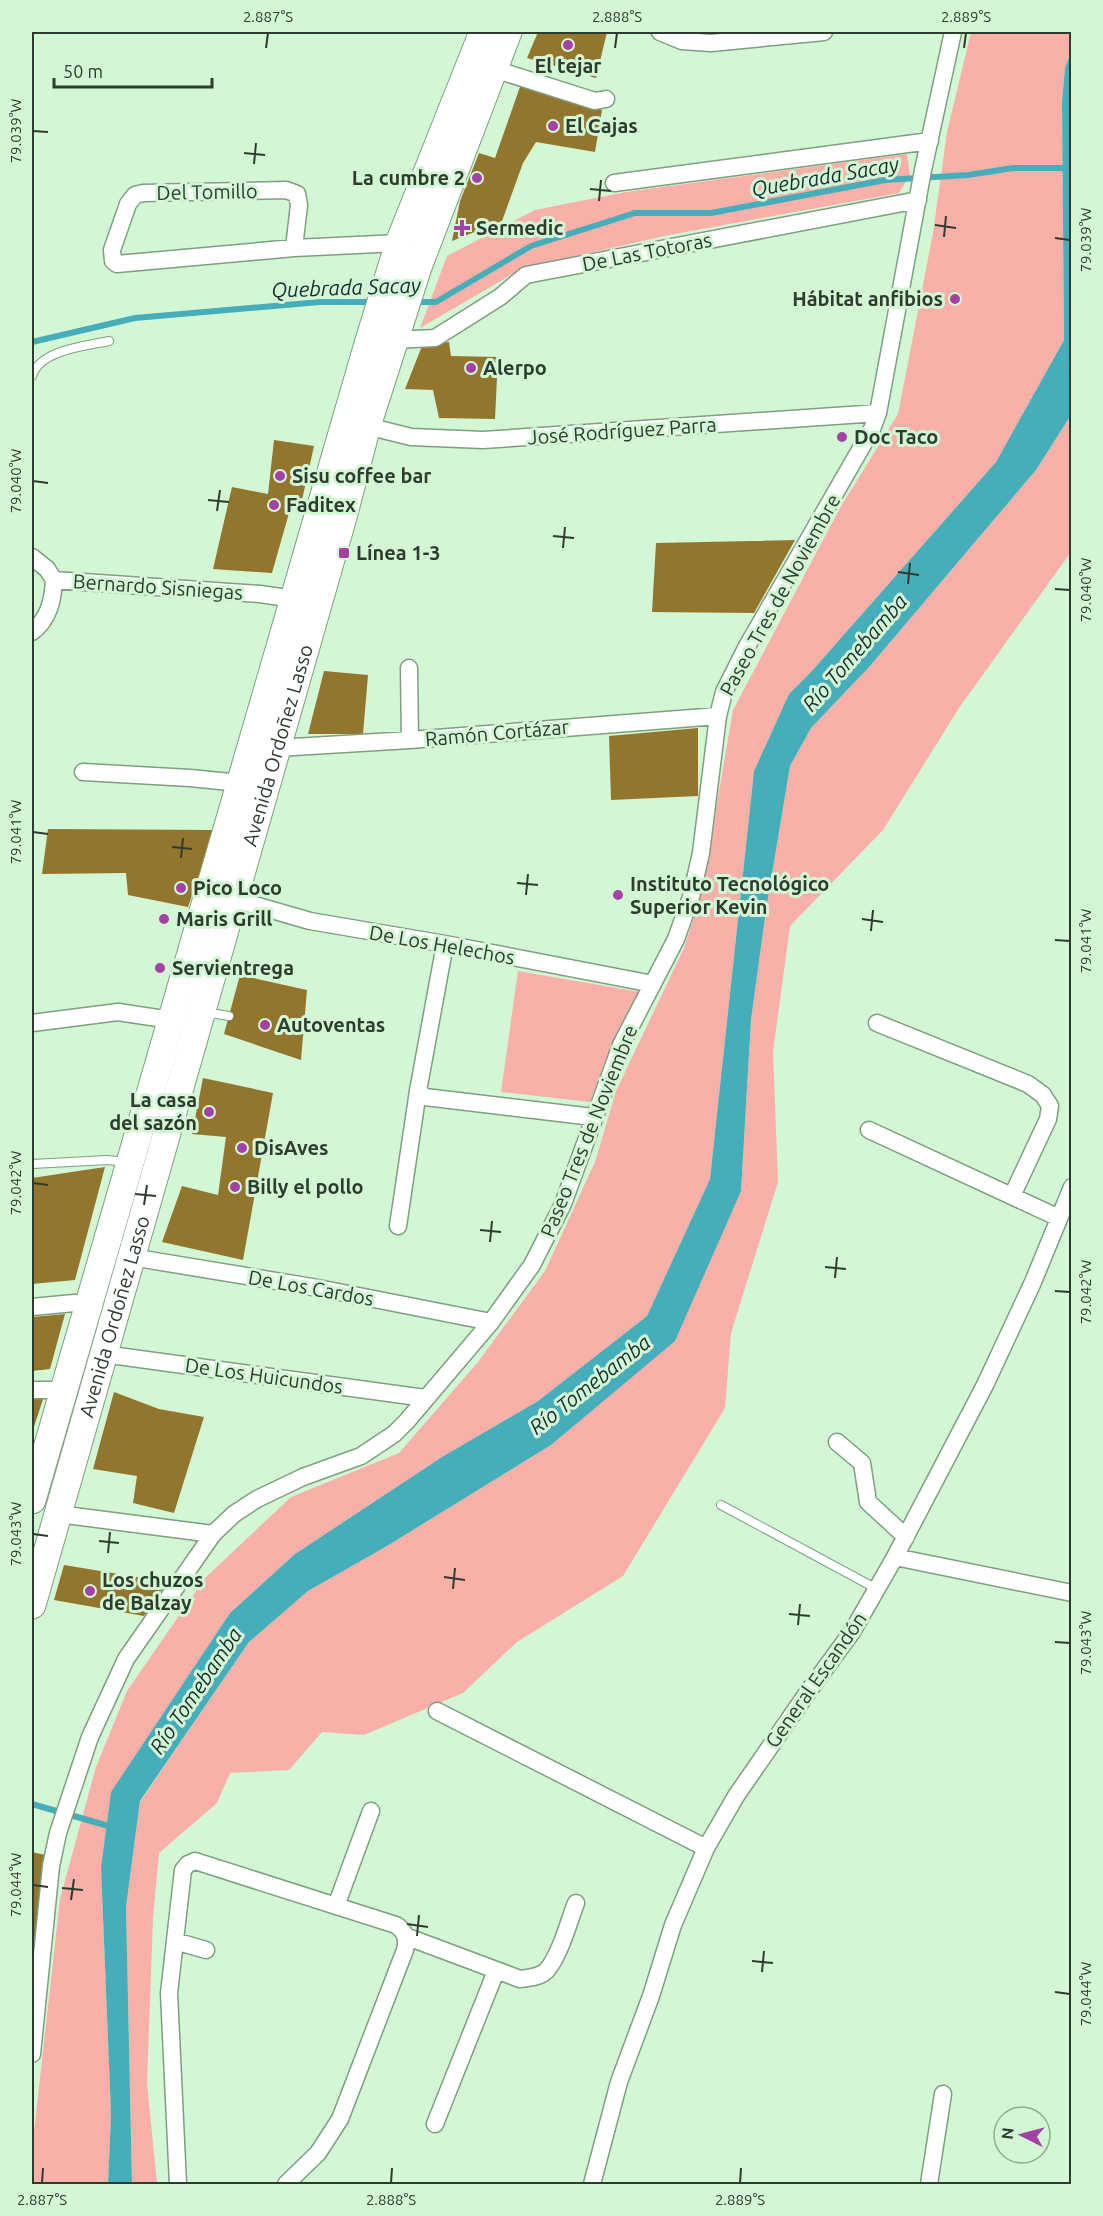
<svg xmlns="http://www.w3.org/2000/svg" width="1103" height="2216" viewBox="0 0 1103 2216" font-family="Ubuntu,sans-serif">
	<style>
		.green { fill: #f8b0a8 }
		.water { fill: #46aebb }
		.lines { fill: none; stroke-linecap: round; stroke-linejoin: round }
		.stream { stroke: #46aebb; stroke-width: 6 }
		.building { fill: #93762e }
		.service-casing { stroke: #7e9f80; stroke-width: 10 }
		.minor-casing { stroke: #7e9f80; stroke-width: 19 }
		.primary-casing { stroke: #7e9f80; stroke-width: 29 }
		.service { stroke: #fff; stroke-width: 8 }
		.minor { stroke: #fff; stroke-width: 16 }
		.primary { stroke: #fff; stroke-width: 27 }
		.ticks { fill: none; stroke: #2e3c2f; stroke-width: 2 }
		.poi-dot { fill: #a441a7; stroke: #d3f6d5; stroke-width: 2 }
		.labels { text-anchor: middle; stroke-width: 6; stroke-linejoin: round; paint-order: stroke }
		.poi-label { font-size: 20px; font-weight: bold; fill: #2e3c2f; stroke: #d3f6d5; text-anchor: start }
		.street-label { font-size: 20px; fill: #2e3c2f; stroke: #d3f6d5 }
		.water-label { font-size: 21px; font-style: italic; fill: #172e31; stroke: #d3f6d5 }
		.neatline { fill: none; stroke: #2e3c2f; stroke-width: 2 }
		.ticks-label { font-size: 15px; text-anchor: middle; fill: #2e3c2f }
	</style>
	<rect width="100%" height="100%" fill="#d3f6d5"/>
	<path class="green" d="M971,32H1071V52L1065,68L1062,101L1064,340L996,462L811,672L789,694L754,771L710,1179L647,1316L538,1401L442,1457L295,1554L230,1613L111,1793L101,1867L111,2114L108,2184H32V2150L60,1899L96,1767L127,1691L205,1578L291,1497L399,1453L478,1362L545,1271L595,1162L616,1091L684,948L701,896L733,710L840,508L898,414L933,233L947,132Z
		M907,154L910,175L899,193L669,235L523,268L420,328L447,256L535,210L626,192Z
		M1071,415V552L959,708L883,830L790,926L773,1052L778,1182L731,1333L725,1408L623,1576L517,1642L463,1693L364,1735L322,1732L289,1770L230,1773L217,1803L159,1853L153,1918L147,2083L157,2184H132L126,1907L140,1802L249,1642L308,1591L387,1546L551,1445L655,1356L741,1191L751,1020L766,910L790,766L811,728L870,666L1036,470Z
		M518,971L640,992L612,1043L590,1102L501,1092Z"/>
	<path class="water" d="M1071,52V415L1036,470L870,666L811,728L790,766L766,910L751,1020L741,1191L675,1341L551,1445L387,1546L308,1591L249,1642L140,1801L126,1907L132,2184H108L111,2114L101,1867L111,1792L230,1613L295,1554L442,1457L538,1401L647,1316L710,1179L754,771L789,694L811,672L996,462L1064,340L1062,101L1065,68Z"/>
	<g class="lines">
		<path class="stream" d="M413,302H436L531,246L635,213H711L885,180L968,175L1013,168H1072
			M32,342L135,318L320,302H373
			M32,1804L112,1827"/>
	</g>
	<path class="building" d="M538,32H607L596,78L527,58Z
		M521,84L602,110L595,152L536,142L523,163L502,221L452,241L460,201L479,153L495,158Z
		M449,342L451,356L498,357L495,419L439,418L433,390L405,389L422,346Z
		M274,440L314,446L302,500L293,499L272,573L213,569L232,487L268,494Z
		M795,540L754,613L652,612L656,543Z
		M324,671L368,675L363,734H308Z
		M698,728V796L611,800L609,736Z
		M48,829L214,830L188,907L128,895L126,873L42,874Z
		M240,975L307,990L301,1060L224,1034Z
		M203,1078L273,1093L243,1260L162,1242L182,1186L218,1195L226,1137L192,1134Z
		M105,1167L75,1280L32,1284V1178Z
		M65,1314L50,1369L32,1371V1317Z
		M114,1392L159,1409L204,1417L174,1513L133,1503L137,1476L93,1469Z
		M45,1393L32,1433V1394Z
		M64,1565L167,1582L144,1616L54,1600Z
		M32,1852L45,1855L33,1963H32Z"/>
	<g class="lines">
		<g class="service-casing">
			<path id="service" d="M32,376C40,350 85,346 109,341
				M204,1012L229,1016
				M32,1164L107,1160L127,1162
				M721,1505L877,1589"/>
		</g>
		<g class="minor-casing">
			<path id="minor" d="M660,32L682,41L711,43L824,32
				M494,69L595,101L606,99
				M614,183L930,141
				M294,248L299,205L297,194L286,190L143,193L135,195L128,204L112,250L113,261L117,264L294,248L399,243
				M393,340L435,338L500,297L526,275L918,200
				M367,426L411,437L483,440L878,413
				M32,557L47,569L54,580
				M54,580L260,594L294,599
				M32,632C49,619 53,600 54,580
				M409,668L410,740
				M277,748L410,740L718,716
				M83,772L190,778L240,783
				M234,899L310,921L445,944L653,984
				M445,944L418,1091L425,1097L593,1117
				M32,1023L118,1012L171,1020
				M877,1023L1028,1084L1043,1095L1050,1106L1048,1119L1012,1196
				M869,1130L1059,1218
				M398,1226L418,1091
				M131,1257L318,1288L491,1322
				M32,1307L74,1303L89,1305
				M103,1354L425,1398
				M32,1390H64
				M837,1442L862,1463L868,1502L906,1537
				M58,1514L213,1534
				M895,1557L1072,1593
				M437,1711L706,1848
				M336,1906L371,1811
				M405,1936L520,1979C529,1978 541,1977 547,1970C560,1955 569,1921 576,1903
				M175,1941L206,1950
				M32,2054L51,1866L58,1833L90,1737L126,1659L213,1534L234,1514L257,1499L303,1477L361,1456L394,1434L407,1421L491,1322L532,1265L563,1204L621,1045L676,939L691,897L701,853L718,716L724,692L746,648L872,429L878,413L923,170L953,32
				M435,2124L496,1971
				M178,2184L169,1993L183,1870L188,1864L195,1861L396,1925C405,1931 408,1939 405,1950L340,2119L318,2153L286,2184
				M592,2184L619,2082L651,1996L673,1925L706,1848L736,1796L810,1689L852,1632L895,1557L985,1385L1033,1282L1072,1187
				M929,2184L943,2094"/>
		</g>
		<g class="primary-casing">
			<g id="primary">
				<path d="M32,1500L368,344L399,243L483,32"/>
				<path id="s1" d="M32,1605L343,517L367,426L418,267L508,32"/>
			</g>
		</g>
		<use href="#service" class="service"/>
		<use href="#minor" class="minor"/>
		<use href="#primary" class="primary"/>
	</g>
	<path class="ticks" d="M266,48L268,33M615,48L617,33M964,48L966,33M33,131L48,132M244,153L265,155M254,164L256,143M590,189L611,191M599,201L601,180M935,225L956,228M944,237L946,216M1055,238L1070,240M33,481L48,483M208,500L229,502M217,511L220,490M553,536L574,538M563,548L565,527M898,572L919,575M908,584L910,563M1055,589L1070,590M33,832L48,834M172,847L192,849M181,858L183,838M517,883L538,885M526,895L528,874M862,919L883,922M871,931L873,910M1055,940L1070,941M33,1183L48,1185M135,1194L156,1196M144,1205L147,1185M480,1230L501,1232M490,1242L492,1221M825,1267L846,1269M835,1278L837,1257M1055,1291L1070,1292M33,1534L48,1536M99,1541L119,1543M108,1553L110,1532M444,1577L465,1580M453,1589L455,1568M789,1614L810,1616M798,1625L800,1604M1055,1642L1070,1643M33,1885L48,1887M62,1888L83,1890M71,1900L74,1879M407,1924L428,1927M417,1936L419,1915M752,1961L773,1963M762,1972L764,1951M1055,1992L1070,1994M42,2183L43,2168M391,2183L392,2168M740,2183L741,2168"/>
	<g class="poi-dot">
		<circle cx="568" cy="45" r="6"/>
		<circle cx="553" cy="126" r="6"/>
		<circle cx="477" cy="178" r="6"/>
		<path d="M459 219h6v6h6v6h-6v6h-6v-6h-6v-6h6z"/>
		<circle cx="955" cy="299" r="6"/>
		<circle cx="471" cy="368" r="6"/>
		<circle cx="842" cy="437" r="6"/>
		<circle cx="280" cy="476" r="6"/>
		<circle cx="274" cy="505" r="6"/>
		<rect x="338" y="547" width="12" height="12" rx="3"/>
		<circle cx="181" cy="888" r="6"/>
		<circle cx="618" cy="895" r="6"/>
		<circle cx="164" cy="919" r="6"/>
		<circle cx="160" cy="968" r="6"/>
		<circle cx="265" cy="1025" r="6"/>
		<circle cx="209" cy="1112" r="6"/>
		<circle cx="242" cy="1148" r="6"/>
		<circle cx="235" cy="1187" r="6"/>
		<circle cx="90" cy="1591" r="6"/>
	</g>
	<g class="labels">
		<g class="poi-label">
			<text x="568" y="73" text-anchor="middle">El tejar</text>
			<text x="565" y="133">El Cajas</text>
			<text x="465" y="185" text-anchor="end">La cumbre 2</text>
			<text x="476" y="235">Sermedic</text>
			<text x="943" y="306" text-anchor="end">Hábitat anfibios</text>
			<text x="483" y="375">Alerpo</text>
			<text x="854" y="444">Doc Taco</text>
			<text x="292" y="483">Sisu coffee bar</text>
			<text x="286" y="512">Faditex</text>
			<text x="356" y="560">Línea 1-3</text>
			<text x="630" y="891">Instituto Tecnológico<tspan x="630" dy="23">Superior Kevin</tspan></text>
			<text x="193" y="895">Pico Loco</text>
			<text x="176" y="926">Maris Grill</text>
			<text x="172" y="975">Servientrega</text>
			<text x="277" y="1032">Autoventas</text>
			<text x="197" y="1107" text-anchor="end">La casa<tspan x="197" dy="23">del sazón</tspan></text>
			<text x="254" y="1155">DisAves</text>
			<text x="247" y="1194">Billy el pollo</text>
			<text x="102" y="1587">Los chuzos<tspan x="102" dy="23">de Balzay</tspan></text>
		</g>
		<g class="street-label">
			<text transform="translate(207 192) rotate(-1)" y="7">Del Tomillo</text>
			<text transform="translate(647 252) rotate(-11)" y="7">De Las Totoras</text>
			<text transform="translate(622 431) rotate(-4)" y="7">José Rodríguez Parra</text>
			<text transform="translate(158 587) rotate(4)" y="7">Bernardo Sisniegas</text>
			<text transform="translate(780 595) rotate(-61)" y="7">Paseo Tres de Noviembre</text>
			<text transform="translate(497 733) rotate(-5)" y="7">Ramón Cortázar</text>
			<text dy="7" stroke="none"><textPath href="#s1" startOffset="894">Avenida Ordoñez Lasso</textPath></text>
			<text transform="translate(442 945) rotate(10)" y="7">De Los Helechos</text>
			<text transform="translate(589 1131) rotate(-68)" y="7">Paseo Tres de Noviembre</text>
			<text transform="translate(311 1288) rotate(10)" y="7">De Los Cardos</text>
			<text dy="7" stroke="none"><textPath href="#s1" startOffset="300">Avenida Ordoñez Lasso</textPath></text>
			<text transform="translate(264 1376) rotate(8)" y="7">De Los Huicundos</text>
			<text transform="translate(816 1680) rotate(-55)" y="7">General Escandón</text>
		</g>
		<g class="water-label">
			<text transform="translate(825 177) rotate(-10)" y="7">Quebrada Sacay</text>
			<text transform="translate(346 288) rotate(-2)" y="7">Quebrada Sacay</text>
			<text transform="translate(855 653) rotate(-49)" y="7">Río Tomebamba</text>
			<text transform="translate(590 1385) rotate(-38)" y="7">Río Tomebamba</text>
			<text transform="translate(196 1691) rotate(-56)" y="7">Río Tomebamba</text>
		</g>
	</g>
	<rect width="1103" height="2216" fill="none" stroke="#d3f6d5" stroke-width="66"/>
	<g transform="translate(1022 2135) rotate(276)"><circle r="28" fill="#d3f6d5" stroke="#91ac93" stroke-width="1.5"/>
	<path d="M0-4.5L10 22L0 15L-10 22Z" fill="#a441a7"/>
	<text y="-9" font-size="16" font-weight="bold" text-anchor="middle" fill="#2e3c2f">N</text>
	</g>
	<path d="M54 78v9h158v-9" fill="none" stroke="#2e3c2f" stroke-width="3"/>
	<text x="63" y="78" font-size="18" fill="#2e3c2f" stroke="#d3f6d5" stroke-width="4.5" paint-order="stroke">50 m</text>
	<rect x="33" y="33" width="1037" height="2150" class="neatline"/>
	<g class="ticks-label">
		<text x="268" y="22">2.887°S</text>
		<text x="617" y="22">2.888°S</text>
		<text x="966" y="22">2.889°S</text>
		<text transform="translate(16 131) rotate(-90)" y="5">79.039°W</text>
		<text transform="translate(1086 240) rotate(-90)" y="5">79.039°W</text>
		<text transform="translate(16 481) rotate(-90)" y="5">79.040°W</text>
		<text transform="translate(1086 590) rotate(-90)" y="5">79.040°W</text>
		<text transform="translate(16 832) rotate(-90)" y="5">79.041°W</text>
		<text transform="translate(1086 941) rotate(-90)" y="5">79.041°W</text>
		<text transform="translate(16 1183) rotate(-90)" y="5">79.042°W</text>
		<text transform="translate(1086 1292) rotate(-90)" y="5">79.042°W</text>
		<text transform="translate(16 1534) rotate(-90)" y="5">79.043°W</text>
		<text transform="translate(1086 1643) rotate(-90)" y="5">79.043°W</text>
		<text transform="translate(16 1885) rotate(-90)" y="5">79.044°W</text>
		<text transform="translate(1086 1994) rotate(-90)" y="5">79.044°W</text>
		<text x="42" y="2205">2.887°S</text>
		<text x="391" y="2205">2.888°S</text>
		<text x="740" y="2205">2.889°S</text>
	</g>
</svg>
